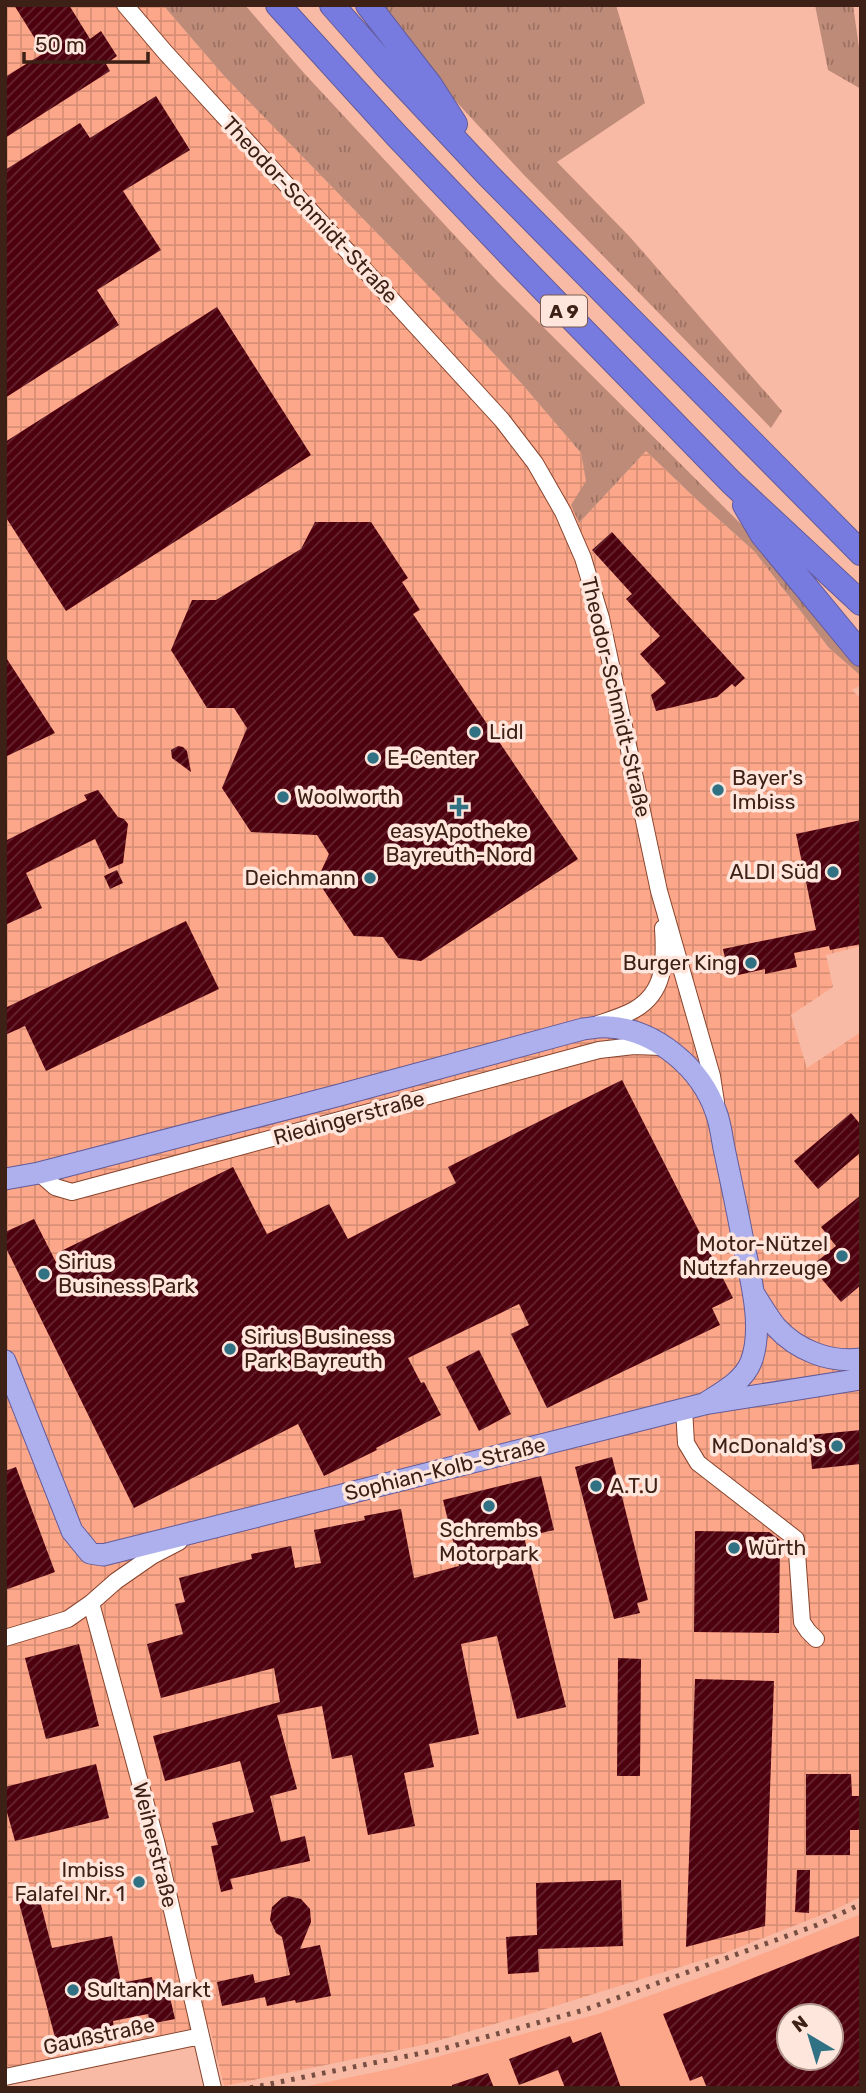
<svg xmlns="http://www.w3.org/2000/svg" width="866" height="2093" viewBox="0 0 866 2093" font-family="Rubik,sans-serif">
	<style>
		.built { fill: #fca78a; fill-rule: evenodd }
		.industrial { fill: url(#industrial-grid) }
		.grass { fill: url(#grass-tufts) }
		.building { fill: url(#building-hatch); fill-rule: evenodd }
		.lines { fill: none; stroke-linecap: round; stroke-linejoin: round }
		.minor-casing { stroke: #88442d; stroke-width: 18 }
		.major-casing { stroke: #635b99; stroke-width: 23 }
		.highway-casing { stroke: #635b99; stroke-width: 26 }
		.minor { stroke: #fff; stroke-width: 16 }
		.major { stroke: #adb0ec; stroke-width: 21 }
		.highway { stroke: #777bdf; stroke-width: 24 }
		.rail { stroke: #774f42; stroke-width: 5; stroke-dasharray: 3.5 7; stroke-linecap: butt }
		.poi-dot { fill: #307184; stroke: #ffe6dd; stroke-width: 2.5 }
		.labels { text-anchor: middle; stroke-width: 7; stroke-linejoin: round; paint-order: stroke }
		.shield { fill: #ffe6dd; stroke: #775b52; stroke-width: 2 }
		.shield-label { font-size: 19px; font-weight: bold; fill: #3d2016 }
		.street-label { font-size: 21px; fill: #3d2016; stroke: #ffe6dd }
		.poi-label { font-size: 21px; fill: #3d2016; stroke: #ffe6dd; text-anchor: start }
	</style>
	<defs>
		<pattern id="industrial-grid" width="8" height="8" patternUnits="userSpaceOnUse" patternTransform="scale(1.75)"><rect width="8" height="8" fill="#fca78a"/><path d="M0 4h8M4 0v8" fill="none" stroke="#d98f76"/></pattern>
		<pattern id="grass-tufts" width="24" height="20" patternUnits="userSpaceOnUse" patternTransform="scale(1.75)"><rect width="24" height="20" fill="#bf8b79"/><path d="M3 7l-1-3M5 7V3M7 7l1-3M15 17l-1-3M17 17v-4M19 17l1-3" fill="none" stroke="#9c7162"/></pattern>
		<pattern id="building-hatch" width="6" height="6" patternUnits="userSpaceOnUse" patternTransform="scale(1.75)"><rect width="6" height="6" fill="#4d000e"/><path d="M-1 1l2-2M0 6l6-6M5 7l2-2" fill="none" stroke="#652630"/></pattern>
	</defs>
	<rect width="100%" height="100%" fill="#f9baa5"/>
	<path class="built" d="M861,1914V2088H298L395,2068L598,2014L727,1968ZM789,2016H831V2058H789Z"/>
	<path class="industrial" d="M5,5H163L225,77L484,343L522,384L581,453L587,481L571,505L580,522L646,451L696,499L754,551L829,648L861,676V685L852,690L861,699V946L826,955L833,987L791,1015L807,1068L861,1032V1897L834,1910L725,1953L536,2012L423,2045L224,2086L209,2025L5,2068Z"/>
	<path class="grass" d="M163,5H245L303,72L496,280L757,540L840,645L861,667V676L829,648L754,551L696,499L646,451L579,523L571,505L586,481L581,453L522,384L484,343L225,77Z
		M379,5H616L645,103L557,162L630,237L782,411L771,428L523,174L451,96Z
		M815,5H853L861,62V89L828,70Z"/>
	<path class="building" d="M14,5H69L90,39L101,31L117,56L106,64L110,71L5,138V77L44,53Z
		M156,96L190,150L123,191L161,250L97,290L119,325L5,398V170L80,123L90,138Z
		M217,307L311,455L66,611L5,516V442Z
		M315,522H371L408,578L402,582L420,610L413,614L578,859L421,961L398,958L383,937L354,936L317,880L329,854L317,835L251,832L222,788L247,728L234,708H207L171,650L192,600H216L301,549Z
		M612,532L745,678L735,687L732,684L717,697L656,711L651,695L666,683L640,654L660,636L626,599L632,594L592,550Z
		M5,656L55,733L5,757Z
		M178,746L183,747L187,751L191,772L172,758L171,750Z
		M98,790L118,817L124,819L128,824L123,863L109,869L95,839L26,873L42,908L5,925V841L87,800L84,795Z
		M861,820V944L830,950L829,946L794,953L797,967L765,974V969L729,977L723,949L816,930L796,834Z
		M117,870L123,883L110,889L104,876Z
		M186,921L219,989L46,1071L25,1026L5,1035V1008Z
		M622,1080L733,1298L712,1308L720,1325L547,1408L511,1334L529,1325L519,1304L408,1358L421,1383L424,1382L441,1415L376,1448L377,1450L324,1476L298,1424L134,1508L5,1246V1232L34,1219L57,1264L59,1252L233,1167L267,1234L329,1204L348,1239L456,1183L448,1167Z
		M851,1113L861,1125V1152L818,1189L794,1161Z
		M861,1195V1285L841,1302L811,1266L836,1246L821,1227Z
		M479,1350L511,1414L479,1431L446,1367Z
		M861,1430V1464L812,1469L809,1435Z
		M612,1457L648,1600L637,1603L640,1613L614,1619L575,1467Z
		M16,1467L55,1572L5,1590V1471Z
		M541,1476L554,1530L524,1537L566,1707L517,1719L497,1636L461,1644L479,1734L429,1744L434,1767L404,1773L415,1826L368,1835L352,1755L332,1759L322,1706L277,1715L297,1789L270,1796L281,1842L305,1836L310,1861L230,1879L233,1889L221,1892L211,1846L218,1845L212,1823L254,1812L240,1761L165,1781L153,1736L280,1702L274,1668L161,1698L147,1644L183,1634L175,1604L185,1602L179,1578L252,1559L251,1554L291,1546L295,1568L321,1563L314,1530L365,1520L364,1516L401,1509L414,1578L459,1566L443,1500Z
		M695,1531L769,1532L780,1540L779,1633L694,1632Z
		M79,1644L99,1726L46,1739L25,1658Z
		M618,1658L641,1659L640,1776H617Z
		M695,1679L774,1681L765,1926L686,1947Z
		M96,1764L109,1818L15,1841L5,1805V1787Z
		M806,1774H851L852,1796H861V1830H850V1855H806Z
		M797,1870H810L809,1913L795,1912Z
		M621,1880L623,1946L538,1949L539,1972L508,1974L506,1937L537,1935L536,1883Z
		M38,1893L52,1948L112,1936L121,1983L152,1977L153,1983L166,1980L175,2019L150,2024L148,2014L113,2021L114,2030L56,2041L18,1899Z
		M288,1896L301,1899L310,1909L311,1922L300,1949L320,1945L331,1996L296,2003L295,2000L267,2006L265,1997L222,2006L217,1982L253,1974L255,1983L290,1975L282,1937L276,1933L270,1920L272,1907L282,1898Z
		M861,1935V2088H707L702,2076L690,2081L663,2014ZM789,2016H831V2058H789Z
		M601,2032L621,2088H565L558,2070L519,2085L509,2059L570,2036L573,2043Z
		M488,2073L494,2088H452V2085Z"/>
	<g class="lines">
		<g class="minor-casing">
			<path id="minor" d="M125,5L165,52L502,420L535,463L563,512L583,558L601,618L659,891L712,1076L716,1102
				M598,1024C610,1020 623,1016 634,1010C666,992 665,960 663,928
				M39,1173L55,1187L72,1192L599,1050L634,1046L662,1047
				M684,1409L686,1443L698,1463L796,1539L802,1622L808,1631L816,1639
				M91,1603L156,1841L213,2088
				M5,1638L68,1619L91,1603L116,1581L152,1556L179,1542
				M5,2077L201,2036"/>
		</g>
		<g class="major-casing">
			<path id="major" d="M5,1179L39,1173L336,1096L583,1029C592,1028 601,1026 609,1027C656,1030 701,1068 716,1112C721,1125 722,1140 725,1153C731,1181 737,1209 742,1236C749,1273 765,1326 751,1362C743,1382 721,1393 704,1404
				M754,1294C761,1305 768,1317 776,1327C797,1350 829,1363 861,1359
				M5,1361L72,1531L90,1553L103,1555L704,1404L861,1379"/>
		</g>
		<g class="highway-casing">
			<path id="highway" d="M278,5L397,136L516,261L732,483L861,603
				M332,5L384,64L488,175L861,553
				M368,5L430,85L455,124
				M745,505L762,534L861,654"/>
		</g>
		<use href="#minor" class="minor"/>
		<use href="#major" class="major"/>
		<use href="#highway" class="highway"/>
		<path class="rail" d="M250,2088L442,2049L584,2010L817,1925L861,1904"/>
	</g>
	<g class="poi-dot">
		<circle cx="475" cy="732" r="7"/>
		<circle cx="373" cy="758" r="7"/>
		<circle cx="718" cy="790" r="7"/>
		<circle cx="283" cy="797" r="7"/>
		<path d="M455.5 796.5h7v7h7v7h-7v7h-7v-7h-7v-7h7z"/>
		<circle cx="833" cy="872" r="7"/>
		<circle cx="370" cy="878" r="7"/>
		<circle cx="751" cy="963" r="7"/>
		<circle cx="842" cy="1256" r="7"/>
		<circle cx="44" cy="1274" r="7"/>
		<circle cx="230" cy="1349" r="7"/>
		<circle cx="837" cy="1446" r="7"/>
		<circle cx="596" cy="1486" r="7"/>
		<circle cx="489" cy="1506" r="7"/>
		<circle cx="734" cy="1548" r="7"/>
		<circle cx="139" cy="1882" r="7"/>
		<circle cx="73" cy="1990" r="7"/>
	</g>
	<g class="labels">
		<rect class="shield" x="541" y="295.5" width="46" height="31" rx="5"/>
		<g class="shield-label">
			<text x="564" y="318">A 9</text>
		</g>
		<g class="street-label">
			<text transform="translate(310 210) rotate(47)" y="7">Theodor-Schmidt-Straße</text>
			<text transform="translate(616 697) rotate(77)" y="7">Theodor-Schmidt-Straße</text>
			<text transform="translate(349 1118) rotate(-15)" y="7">Riedingerstraße</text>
			<text transform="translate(445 1469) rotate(-14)" y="7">Sophian-Kolb-Straße</text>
			<text transform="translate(155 1845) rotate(76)" y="7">Weiherstraße</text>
			<text transform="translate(99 2036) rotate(-12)" y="7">Gaußstraße</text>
		</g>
		<g class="poi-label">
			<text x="489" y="739">Lidl</text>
			<text x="387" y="765">E-Center</text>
			<text x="732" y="785">Bayer's<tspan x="732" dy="24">Imbiss</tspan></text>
			<text x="297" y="804">Woolworth</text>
			<text x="459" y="838" text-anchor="middle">easyApotheke<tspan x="459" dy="24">Bayreuth-Nord</tspan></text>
			<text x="819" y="879" text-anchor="end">ALDI Süd</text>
			<text x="356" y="885" text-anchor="end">Deichmann</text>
			<text x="737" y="970" text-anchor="end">Burger King</text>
			<text x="828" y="1251" text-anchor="end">Motor-Nützel<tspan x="828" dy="24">Nutzfahrzeuge</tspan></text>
			<text x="58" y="1269">Sirius<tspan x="58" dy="24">Business Park</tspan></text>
			<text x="244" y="1344">Sirius Business<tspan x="244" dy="24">Park Bayreuth</tspan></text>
			<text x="823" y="1453" text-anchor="end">McDonald's</text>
			<text x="610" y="1493">A.T.U</text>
			<text x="489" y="1537" text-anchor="middle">Schrembs<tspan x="489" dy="24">Motorpark</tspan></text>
			<text x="748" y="1555">Würth</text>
			<text x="125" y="1877" text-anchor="end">Imbiss<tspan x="125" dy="24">Falafel Nr. 1</tspan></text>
			<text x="87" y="1997">Sultan Markt</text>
		</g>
	</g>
	<rect width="866" height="2093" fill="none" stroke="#3d2016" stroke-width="14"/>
	<g transform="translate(810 2037) rotate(322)"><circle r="33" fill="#ffe6dd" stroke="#b1978d" stroke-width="2"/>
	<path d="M0-5L12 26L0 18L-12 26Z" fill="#307184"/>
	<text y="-10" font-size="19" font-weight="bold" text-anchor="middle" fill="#3d2016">N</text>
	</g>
	<path d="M24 52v10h124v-10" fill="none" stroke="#3d2016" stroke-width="3.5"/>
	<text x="35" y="52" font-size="21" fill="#3d2016" stroke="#ffe6dd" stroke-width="5" paint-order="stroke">50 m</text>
</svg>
